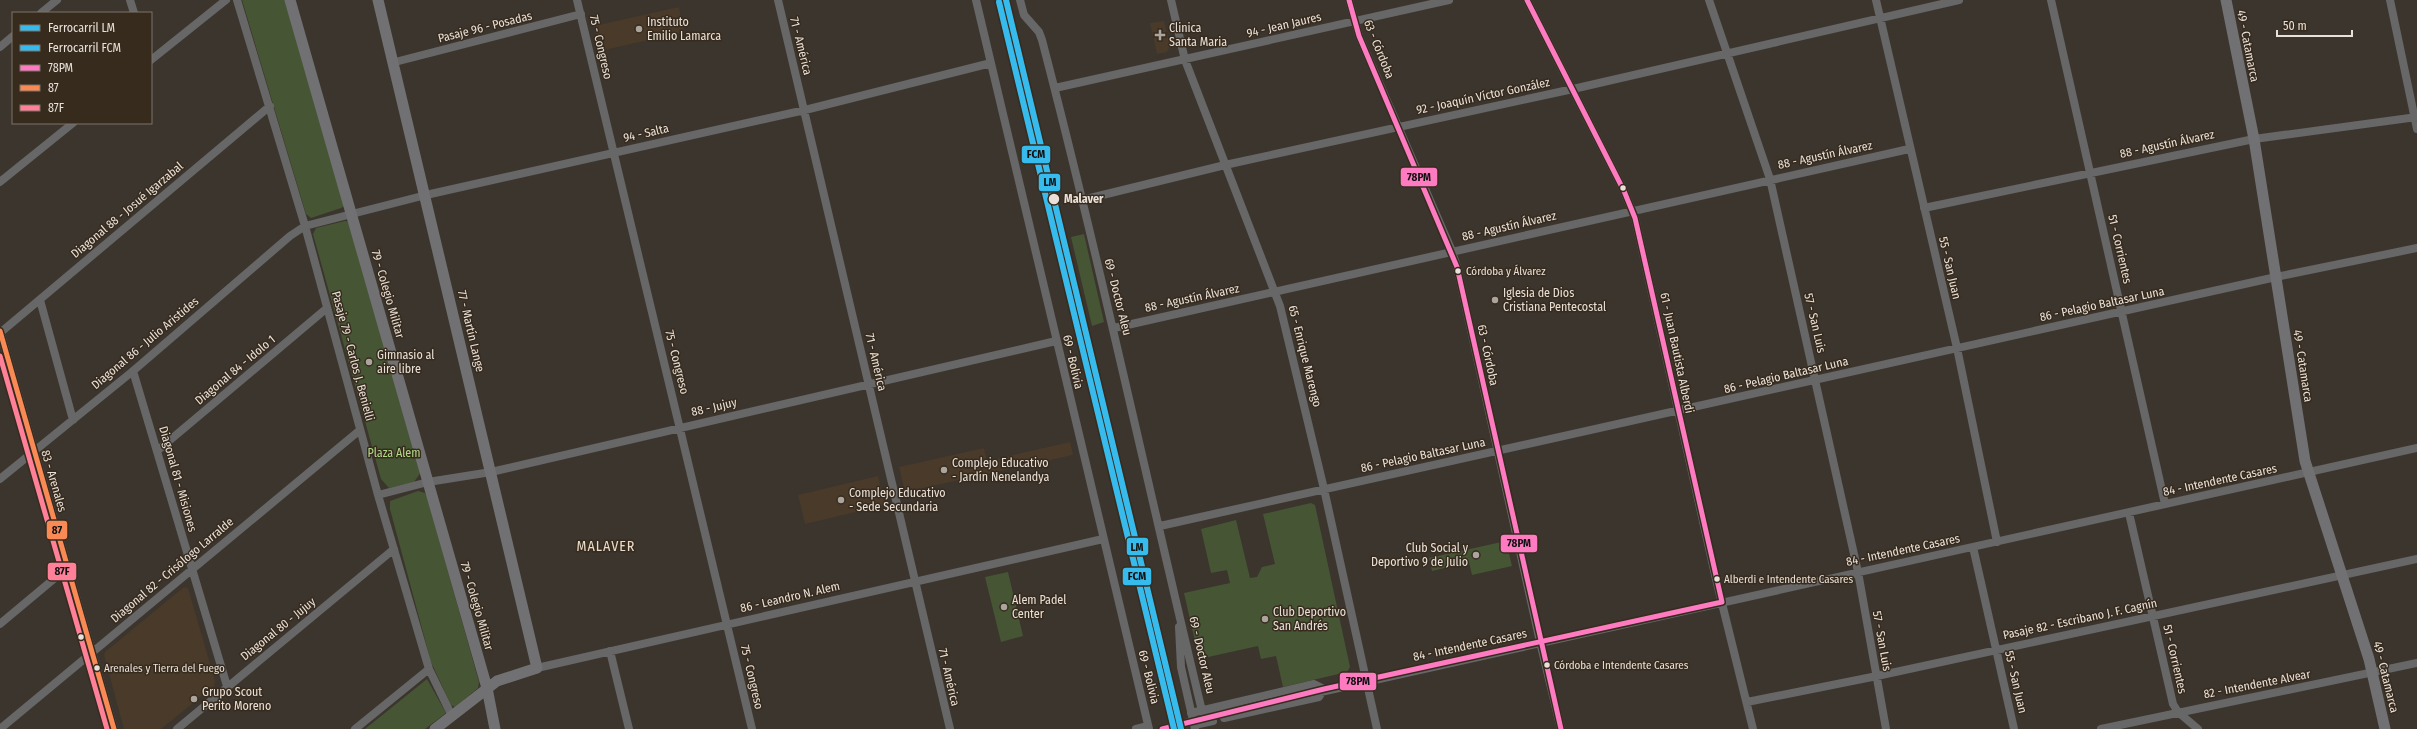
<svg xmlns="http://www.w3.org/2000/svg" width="2417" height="729" viewBox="0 0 2417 729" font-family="'Fira Sans Condensed',sans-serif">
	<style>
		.built { fill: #4a3a29 }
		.green { fill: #465534 }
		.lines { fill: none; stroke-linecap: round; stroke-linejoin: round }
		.street-tunnel { stroke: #554f48; stroke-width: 8; stroke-dasharray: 8 4; stroke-linecap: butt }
		.street { stroke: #676768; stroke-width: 8 }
		.secondary { stroke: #717173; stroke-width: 11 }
		.bus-1-casing { stroke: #372b1e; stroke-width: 8 }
		.bus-2-casing { stroke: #372b1e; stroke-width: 8 }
		.bus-3-casing { stroke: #372b1e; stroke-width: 8 }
		.bus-1 { stroke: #fe7ac1; stroke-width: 5 }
		.bus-2 { stroke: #f98a56; stroke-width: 5 }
		.bus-3 { stroke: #ff8098; stroke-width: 5 }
		.rail-1-casing { stroke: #372b1e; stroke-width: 9 }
		.rail-2-casing { stroke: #372b1e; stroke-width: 9 }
		.rail-1 { stroke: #37bbed; stroke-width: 6 }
		.rail-2 { stroke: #37bbed; stroke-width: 6 }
		.poi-dot { fill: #aca59d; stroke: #372b1e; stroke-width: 1.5 }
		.bus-dot { fill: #e9e1d9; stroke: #372b1e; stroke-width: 1.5 }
		.labels { text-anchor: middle; stroke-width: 3; stroke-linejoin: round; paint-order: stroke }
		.bus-label { font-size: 11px; fill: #e9e1d9; stroke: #372b1e; text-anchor: start }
		.poi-label { font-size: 12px; fill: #e9e1d9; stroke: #372b1e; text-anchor: start }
		.street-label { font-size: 12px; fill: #e9e1d9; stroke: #372b1e }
		.stop-label { font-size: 12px; font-weight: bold; fill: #e9e1d9; stroke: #372b1e; text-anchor: start }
		.park-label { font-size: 12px; fill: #b2d988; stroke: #372b1e }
		.quarter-label { font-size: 14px; letter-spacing: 1px; fill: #ebdccb; stroke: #372b1e }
		.line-badge { stroke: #372b1e; stroke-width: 1.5 }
		.pale-badge-label { font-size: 11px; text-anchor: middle; font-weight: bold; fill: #111 }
	</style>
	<rect width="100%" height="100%" fill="#3b352e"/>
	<path class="built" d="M679,7L684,32L600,51L594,26Z
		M1164,21L1170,46L1167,52L1157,54L1150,23Z
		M1070,442L1073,455L905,492L899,467L984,448L987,461Z
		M878,476L885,505L805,524L798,495Z
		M184,587L188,588L215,681L214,686L161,729H124L104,655L105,652Z"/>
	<path class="green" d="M242,0H287L344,206L341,208L311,218L306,214Z
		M345,221L350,222L421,472L414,482L389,488L381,479L313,234L316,228Z
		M1084,234L1104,322L1092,326L1071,237Z
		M418,491L425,493L427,497L479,682L478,688L455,707L451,705L431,662L390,509V501Z
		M1311,503L1315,505L1350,667L1347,672L1283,687L1276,656L1261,659L1258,646L1199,659L1184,593L1230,583L1227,570L1211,573L1201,529L1236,520L1250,578L1257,577L1262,567L1275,564L1263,514Z
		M1506,541L1512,566L1472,575L1469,562L1432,571L1429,558Z
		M1008,572L1023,636L1001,642L985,577Z
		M427,679L446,713L425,729H365Z"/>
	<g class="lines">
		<path class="street-tunnel" d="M1162,729L1204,718"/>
		<path class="street" d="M130,0L134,13
			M237,0L305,226L378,495L429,669L452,716
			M577,0L752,729
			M778,0L950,729
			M976,0L1149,729
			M1020,0L1024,15L1039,32L1042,40C1100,262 1148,487 1202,711
			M1171,0L1185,60L1280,306L1324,489L1377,729
			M1349,0L1359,36L1452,251L1457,267L1540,642L1561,729
			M1527,0L1624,191L1635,218L1716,579L1753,729
			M1709,0L1770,179L1858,572L1886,729
			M1876,0L1957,348L1997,542
			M2051,0L2165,504
			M2390,0L2417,129
			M41,13L57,0
			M0,47L13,36
			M151,60L226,0
			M395,62L581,14
			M1055,88L1449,0
			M0,182L73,123
			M1082,200L1225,165L1573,89L1959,0
			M1924,208L2254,139L2417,117
			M40,300L73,420
			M1114,328L1909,149
			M0,331L114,729
			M0,333L270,106
			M133,371L227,686
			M157,451L327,308
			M0,479L133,371L290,236L305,226L426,195L805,110L991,63
			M378,495L428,482L491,472L1056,341
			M2129,513L2173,704L2178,712L2198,729
			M1160,526L2276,277L2417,248
			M1973,547L2014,729
			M0,624L67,568
			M1179,627L1181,667L1195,729
			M610,651L629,729
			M537,668L1103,539
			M1747,702L1877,676L2417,559
			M1191,713L1314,684L1324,689
			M1204,718L2417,448
			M1224,718L1319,697L1324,689
			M1194,725L1213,721
			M0,729L360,430
			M177,729L394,549
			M355,729L429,669
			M1136,729L1148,726
			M2101,729L2417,663"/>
		<path class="secondary" d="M290,0L487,688L495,729
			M378,0L537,668L497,681L435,729
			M2226,0L2254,139L2305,461L2369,659L2385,729"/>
		<g class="bus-1-casing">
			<path id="bus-1" d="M1349,0L1359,36L1457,267L1561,729
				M1162,729L1324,689L1722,602L1635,218L1624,191L1527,0"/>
		</g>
		<g class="bus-2-casing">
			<path id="bus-2" d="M0,331L114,729"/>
		</g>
		<g class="bus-3-casing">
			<path id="bus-3" d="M0,356L107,729"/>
		</g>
		<use href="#bus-1" class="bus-1"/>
		<use href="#bus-2" class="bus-2"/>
		<use href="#bus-3" class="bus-3"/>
		<g class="rail-1-casing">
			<path id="rail-1" d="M1006,0L1181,729"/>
		</g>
		<g class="rail-2-casing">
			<path id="rail-2" d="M999,2L1174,729"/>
		</g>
		<use href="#rail-1" class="rail-1"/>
		<use href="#rail-2" class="rail-2"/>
	</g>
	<g class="poi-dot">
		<circle cx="639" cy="29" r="4"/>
		<path d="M1158 29h4v4h4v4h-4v4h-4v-4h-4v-4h4z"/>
		<circle cx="1495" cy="300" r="4"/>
		<circle cx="369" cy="362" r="4"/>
		<circle cx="944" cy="470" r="4"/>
		<circle cx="841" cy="500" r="4"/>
		<circle cx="1476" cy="555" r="4"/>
		<circle cx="1004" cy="607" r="4"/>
		<circle cx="1265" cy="619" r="4"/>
		<circle cx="194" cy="699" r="4"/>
	</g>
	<g class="bus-dot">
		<circle cx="1623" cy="188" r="3.5"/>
		<circle cx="1054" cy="199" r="6"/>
		<circle cx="1458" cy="271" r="3.5"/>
		<circle cx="1717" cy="579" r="3.5"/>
		<circle cx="81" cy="637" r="3.5"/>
		<circle cx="1547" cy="665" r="3.5"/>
		<circle cx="97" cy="668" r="3.5"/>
	</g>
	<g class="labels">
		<g class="bus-label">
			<text x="1466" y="275">Córdoba y Álvarez</text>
			<text x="1724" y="583">Alberdi e Intendente Casares</text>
			<text x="1554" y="669">Córdoba e Intendente Casares</text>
			<text x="104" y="672">Arenales y Tierra del Fuego</text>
		</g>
		<g class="poi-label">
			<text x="647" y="26">Instituto<tspan x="647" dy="14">Emilio Lamarca</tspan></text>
			<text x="1169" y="32">Clinica<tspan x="1169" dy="14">Santa Maria</tspan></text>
			<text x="1503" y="297">Iglesia de Dios<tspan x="1503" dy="14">Cristiana Pentecostal</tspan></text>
			<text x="377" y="359">Gimnasio al<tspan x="377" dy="14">aire libre</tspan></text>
			<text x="952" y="467">Complejo Educativo<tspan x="952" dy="14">- Jardín Nenelandya</tspan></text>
			<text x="849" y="497">Complejo Educativo<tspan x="849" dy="14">- Sede Secundaria</tspan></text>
			<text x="1468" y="552" text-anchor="end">Club Social y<tspan x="1468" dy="14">Deportivo 9 de Julio</tspan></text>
			<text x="1012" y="604">Alem Padel<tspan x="1012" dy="14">Center</tspan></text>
			<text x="1273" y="616">Club Deportivo<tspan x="1273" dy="14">San Andrés</tspan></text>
			<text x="202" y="696">Grupo Scout<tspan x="202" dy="14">Perito Moreno</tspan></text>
		</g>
		<g class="street-label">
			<text transform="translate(1284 25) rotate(-13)" y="4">94 - Jean Jaures</text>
			<text transform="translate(485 27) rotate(-14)" y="4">Pasaje 96 - Posadas</text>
			<text transform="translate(801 46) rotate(76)" y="4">71 - América</text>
			<text transform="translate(2248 46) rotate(79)" y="4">49 - Catamarca</text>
			<text transform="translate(601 47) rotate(77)" y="4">75 - Congreso</text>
			<text transform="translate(1379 49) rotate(68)" y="4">63 - Córdoba</text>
			<text transform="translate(1483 96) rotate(-12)" y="4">92 - Joaquín Víctor González</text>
			<text transform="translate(646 133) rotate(-13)" y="4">94 - Salta</text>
			<text transform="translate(2167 144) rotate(-12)" y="4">88 - Agustín Álvarez</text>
			<text transform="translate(1825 155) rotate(-12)" y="4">88 - Agustín Álvarez</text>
			<text transform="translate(127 210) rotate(-40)" y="4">Diagonal 88 - Josué Igarzabal</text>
			<text transform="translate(1509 226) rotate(-13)" y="4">88 - Agustín Álvarez</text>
			<text transform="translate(2120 249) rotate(77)" y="4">51 - Corrientes</text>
			<text transform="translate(1950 268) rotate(77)" y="4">55 - San Juan</text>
			<text transform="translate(388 294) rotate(74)" y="4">79 - Colegio Militar</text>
			<text transform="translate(1118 297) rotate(76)" y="4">69 - Doctor Aleu</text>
			<text transform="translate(1192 298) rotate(-12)" y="4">88 - Agustín Álvarez</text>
			<text transform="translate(2102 304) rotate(-12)" y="4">86 - Pelagio Baltasar Luna</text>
			<text transform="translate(1815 323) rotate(77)" y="4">57 - San Luis</text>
			<text transform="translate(471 331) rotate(77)" y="4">77 - Martín Lange</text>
			<text transform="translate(145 343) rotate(-40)" y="4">Diagonal 86 - Julio Aristides</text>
			<text transform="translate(1677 353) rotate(78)" y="4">61 - Juan Bautista Alberdi</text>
			<text transform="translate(1488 355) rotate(78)" y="4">63 - Córdoba</text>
			<text transform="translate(353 356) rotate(75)" y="4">Pasaje 79 - Carlos J. Benielli</text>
			<text transform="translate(1305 356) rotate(76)" y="4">65 - Enrique Marengo</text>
			<text transform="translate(677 362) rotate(76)" y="4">75 - Congreso</text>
			<text transform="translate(876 362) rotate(77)" y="4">71 - América</text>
			<text transform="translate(1073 362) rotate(77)" y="4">69 - Bolivia</text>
			<text transform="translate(2303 366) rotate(81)" y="4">49 - Catamarca</text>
			<text transform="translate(235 370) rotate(-40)" y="4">Diagonal 84 - Idolo 1</text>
			<text transform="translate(1786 375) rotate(-13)" y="4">86 - Pelagio Baltasar Luna</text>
			<text transform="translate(714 407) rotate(-13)" y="4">88 - Jujuy</text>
			<text transform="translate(1423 455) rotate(-12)" y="4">86 - Pelagio Baltasar Luna</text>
			<text transform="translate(178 479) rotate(74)" y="4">Diagonal 81 - Misiones</text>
			<text transform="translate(2220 480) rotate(-12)" y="4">84 - Intendente Casares</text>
			<text transform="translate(54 481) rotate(74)" y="4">83 - Arenales</text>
			<text transform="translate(1903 550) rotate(-12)" y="4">84 - Intendente Casares</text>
			<text transform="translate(172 570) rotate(-40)" y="4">Diagonal 82 - Crisólogo Larralde</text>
			<text transform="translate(790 597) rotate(-13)" y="4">86 - Leandro N. Alem</text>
			<text transform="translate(477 606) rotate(74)" y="4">79 - Colegio Militar</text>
			<text transform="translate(2080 619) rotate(-12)" y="4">Pasaje 82 - Escribano J. F. Cagnín</text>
			<text transform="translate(278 629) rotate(-39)" y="4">Diagonal 80 - Jujuy</text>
			<text transform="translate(1882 641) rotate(80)" y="4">57 - San Luis</text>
			<text transform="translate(1470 645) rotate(-12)" y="4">84 - Intendente Casares</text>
			<text transform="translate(1202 655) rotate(77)" y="4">69 - Doctor Aleu</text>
			<text transform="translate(2175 659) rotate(77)" y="4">51 - Corrientes</text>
			<text transform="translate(752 677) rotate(77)" y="4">75 - Congreso</text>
			<text transform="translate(949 677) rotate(77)" y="4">71 - América</text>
			<text transform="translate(1149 677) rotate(76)" y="4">69 - Bolivia</text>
			<text transform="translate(2386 677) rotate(76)" y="4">49 - Catamarca</text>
			<text transform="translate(2016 682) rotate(77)" y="4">55 - San Juan</text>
			<text transform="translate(2257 684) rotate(-11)" y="4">82 - Intendente Alvear</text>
		</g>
		<g class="stop-label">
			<text x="1064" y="203">Malaver</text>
		</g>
		<g class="park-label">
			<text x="394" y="457">Plaza Alem</text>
		</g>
		<g class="quarter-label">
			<text x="606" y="551">MALAVER</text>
		</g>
	</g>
	<g class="line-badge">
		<rect x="1021" y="145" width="30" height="19" rx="4" fill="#37bbed"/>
		<rect x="1400" y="167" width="38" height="20" rx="4" fill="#fe7ac1"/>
		<rect x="1038" y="173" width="23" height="19" rx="4" fill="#37bbed"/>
		<rect x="46" y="520" width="22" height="20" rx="4" fill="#f98a56"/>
		<rect x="1500" y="534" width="38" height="19" rx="4" fill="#fe7ac1"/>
		<rect x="1126" y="537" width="23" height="19" rx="4" fill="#37bbed"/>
		<rect x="47" y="562" width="30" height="19" rx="4" fill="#ff8098"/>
		<rect x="1122" y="567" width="30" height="19" rx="4" fill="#37bbed"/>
		<rect x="1339" y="672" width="38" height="19" rx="4" fill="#fe7ac1"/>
	</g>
	<g class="pale-badge-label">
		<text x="1036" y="158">FCM</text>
		<text x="1419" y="181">78PM</text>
		<text x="1050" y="186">LM</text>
		<text x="57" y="534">87</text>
		<text x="1519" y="547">78PM</text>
		<text x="1137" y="551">LM</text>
		<text x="62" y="575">87F</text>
		<text x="1137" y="580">FCM</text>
		<text x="1358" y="685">78PM</text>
	</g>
	<rect x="12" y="12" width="140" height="112" fill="#372b1e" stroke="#7e7469"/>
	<rect x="20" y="25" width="20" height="6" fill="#37bbed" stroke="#7e7469"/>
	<text x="48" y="32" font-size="12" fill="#e9e1d9">Ferrocarril LM</text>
	<rect x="20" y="45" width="20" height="6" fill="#37bbed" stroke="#7e7469"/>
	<text x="48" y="52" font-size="12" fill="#e9e1d9">Ferrocarril FCM</text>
	<rect x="20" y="65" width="20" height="6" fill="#fe7ac1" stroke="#7e7469"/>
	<text x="48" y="72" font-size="12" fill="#e9e1d9">78PM</text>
	<rect x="20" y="85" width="20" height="6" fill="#f98a56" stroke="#7e7469"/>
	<text x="48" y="92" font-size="12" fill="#e9e1d9">87</text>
	<rect x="20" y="105" width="20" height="6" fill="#ff8098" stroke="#7e7469"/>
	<text x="48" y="112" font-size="12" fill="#e9e1d9">87F</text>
	<path d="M2277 30v6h75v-6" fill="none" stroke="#e9e1d9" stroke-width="2"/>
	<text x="2283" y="30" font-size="12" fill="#e9e1d9" stroke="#372b1e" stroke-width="3" paint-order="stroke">50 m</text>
</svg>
